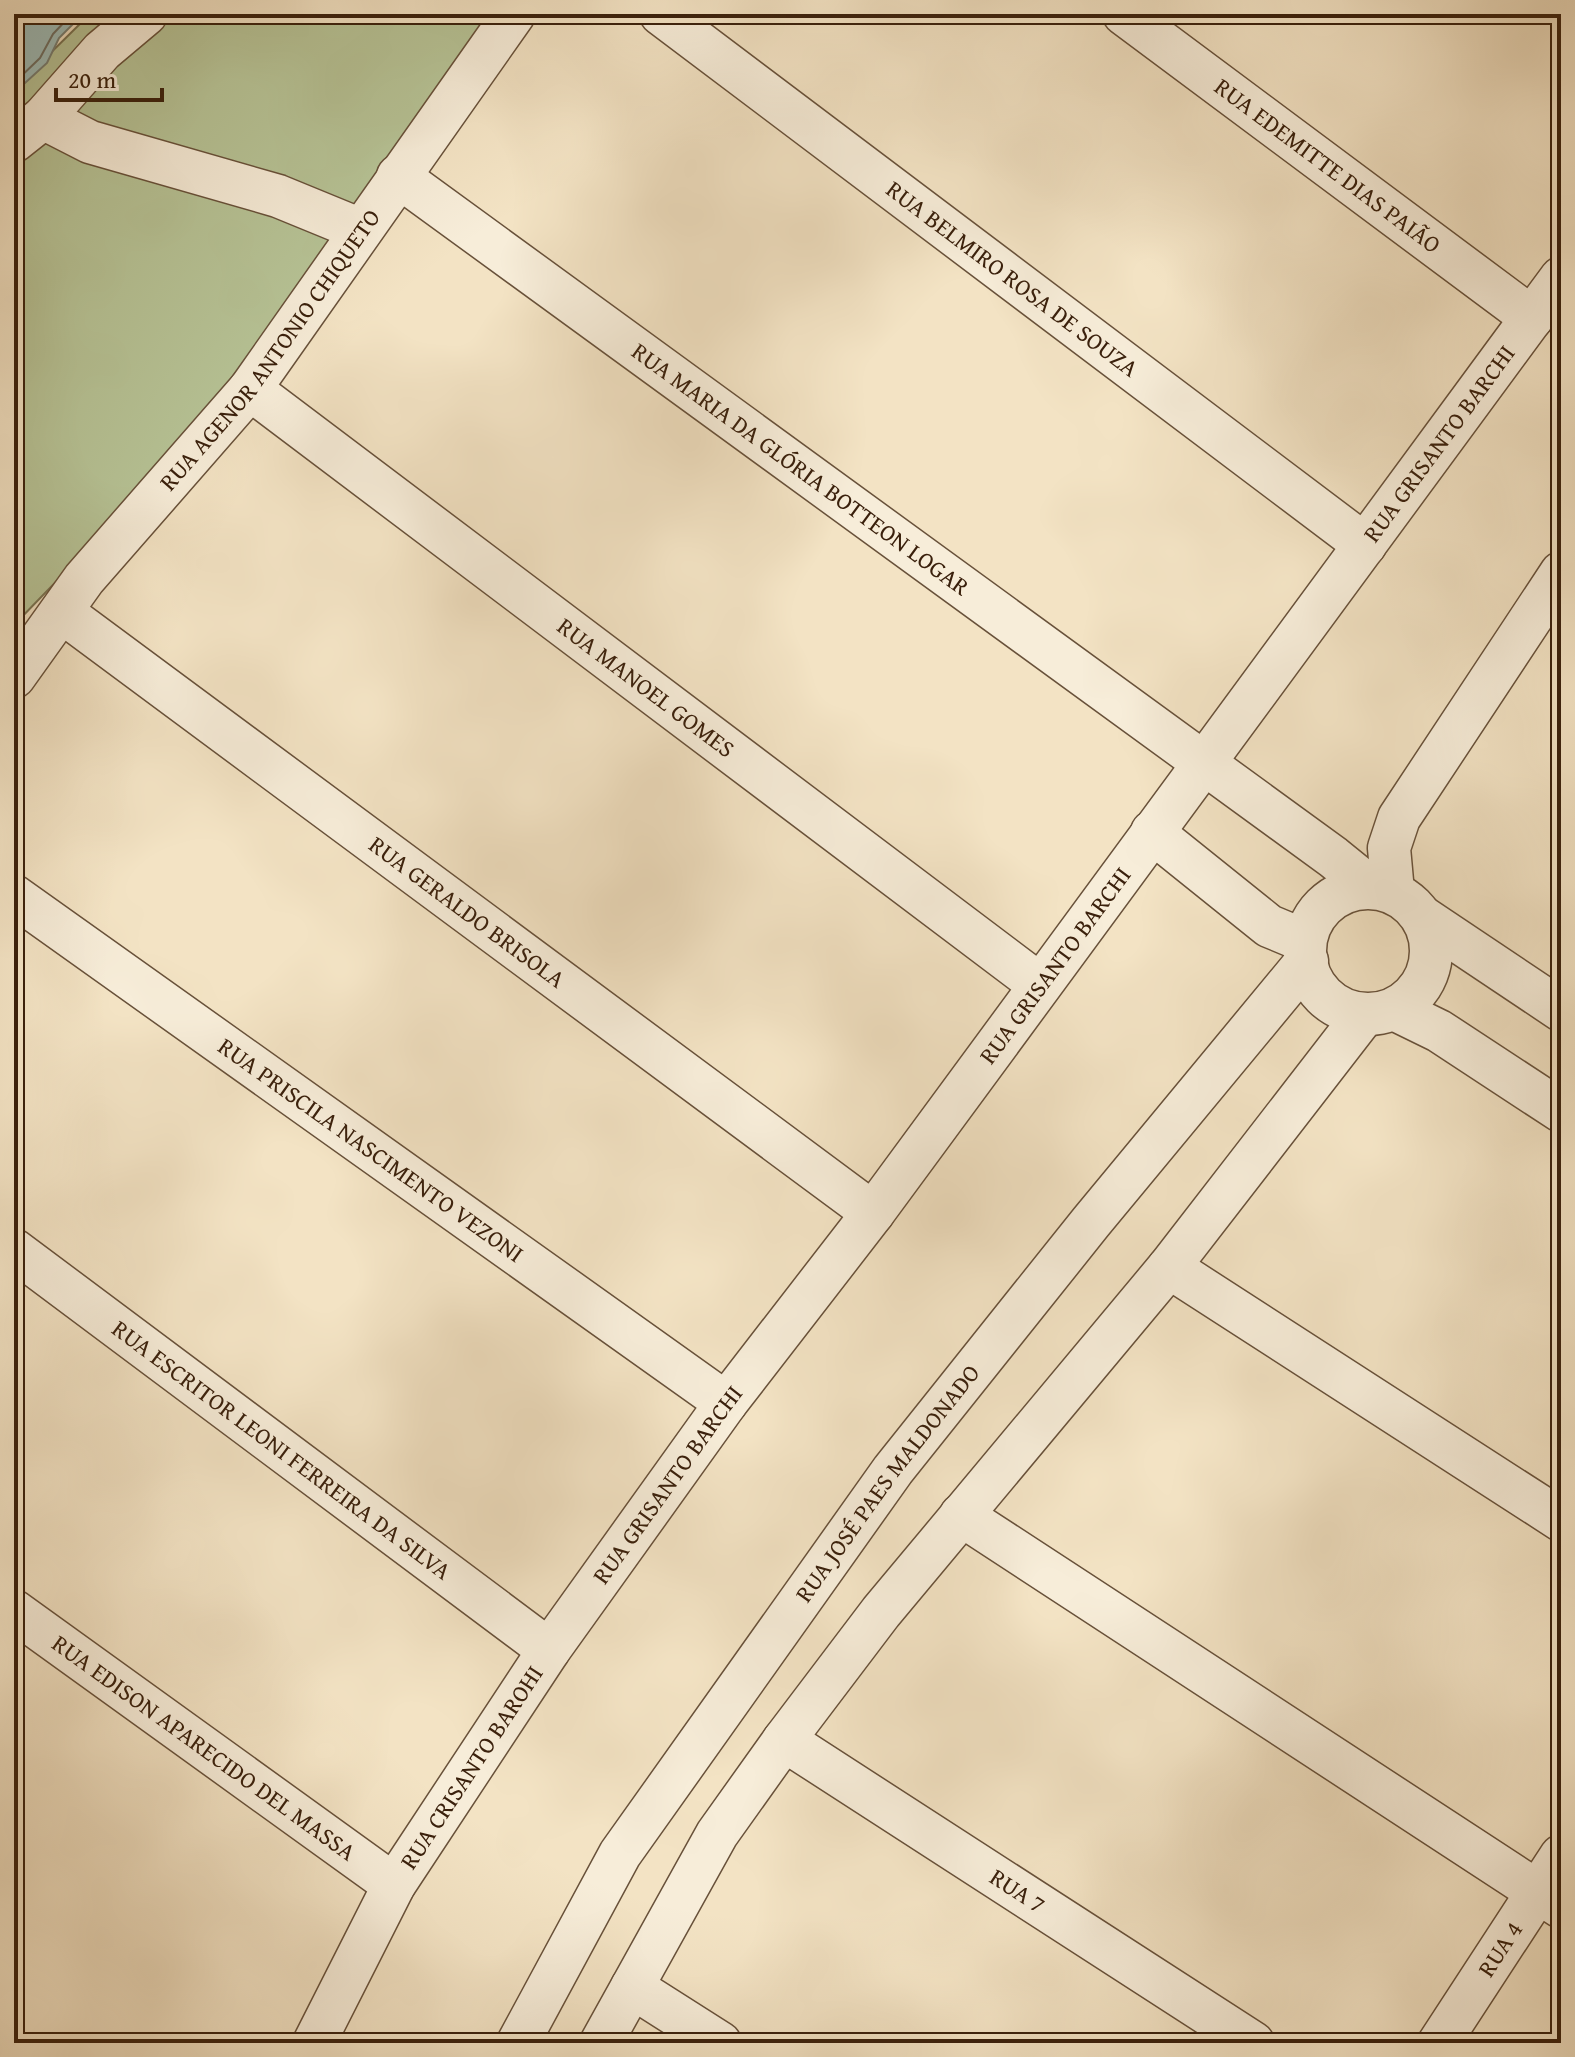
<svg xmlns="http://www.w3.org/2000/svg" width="1575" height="2057" viewBox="0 0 1575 2057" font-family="'Gentium Book Plus',serif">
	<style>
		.green { fill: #b7c497; stroke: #787252; stroke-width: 2 }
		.water { fill: #9dbdba; stroke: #757e74; stroke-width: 2 }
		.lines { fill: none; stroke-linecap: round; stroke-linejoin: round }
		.shore { stroke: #6c6e63; stroke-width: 2 }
		.minor-casing { stroke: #68513a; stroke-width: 45 }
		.minor { stroke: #f7edd9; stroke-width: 42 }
		.labels { text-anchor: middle; stroke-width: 8; stroke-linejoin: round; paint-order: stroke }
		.street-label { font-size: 24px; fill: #3a200c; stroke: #f7edd9 }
	</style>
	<rect width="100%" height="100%" fill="#f3e3c4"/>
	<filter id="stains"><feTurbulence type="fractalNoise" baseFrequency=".0025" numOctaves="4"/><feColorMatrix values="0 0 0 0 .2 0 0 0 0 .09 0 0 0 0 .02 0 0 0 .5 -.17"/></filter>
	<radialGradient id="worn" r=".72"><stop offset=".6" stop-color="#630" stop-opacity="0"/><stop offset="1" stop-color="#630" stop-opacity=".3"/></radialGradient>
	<path class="green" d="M90,14H504L244,388L14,625V89Z"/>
	<path class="water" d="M14,14H83L59,38L47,63L14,93Z"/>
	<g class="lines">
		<path class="shore" d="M14,83L40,58L53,34L72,14"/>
		<g class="minor-casing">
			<g id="minor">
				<path id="s1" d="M661,14L1365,545"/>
				<path id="s2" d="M1124,14L1532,318"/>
				<path d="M43,118L102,51L146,14"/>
				<path d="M14,141L43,118L90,142L278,196L361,230"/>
				<path id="s3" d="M398,176L1333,857L1370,887"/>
				<path id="s4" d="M250,389L1040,985"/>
				<path id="s5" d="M62,612L873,1213"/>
				<path id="s6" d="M14,677L84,579L250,389L514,14"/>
				<path d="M1152,832L1269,926L1305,941"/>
				<circle cx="1368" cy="951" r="63"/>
				<path d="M1393,892L1389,848L1399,818L1561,573"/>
				<path id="s7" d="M14,896L726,1403"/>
				<path d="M1422,917L1561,1010"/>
				<path d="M1394,1009L1439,1031L1561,1111"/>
				<path id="s8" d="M14,1250L549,1650"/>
				<path d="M1169,1267L1561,1520"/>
				<path d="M961,1515L1561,1907"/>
				<path id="s9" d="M14,1611L394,1885"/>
				<path id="s10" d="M784,1740L1253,2043"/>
				<path d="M632,1987L720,2043"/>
				<path id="s11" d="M314,2043L394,1885L549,1650L726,1403L873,1213L1561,278"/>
				<path id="s12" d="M518,2043L620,1854L893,1470L1091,1222L1307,961"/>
				<path d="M601,2043L717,1834L784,1740L881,1612L1169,1267L1364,1015"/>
				<path id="s13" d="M1439,2043L1561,1856"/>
			</g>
		</g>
		<use href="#minor" class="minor"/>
	</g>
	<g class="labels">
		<g class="street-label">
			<text dy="8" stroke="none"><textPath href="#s2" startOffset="254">RUA EDEMITTE DIAS PAIÃO</textPath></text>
			<text dy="8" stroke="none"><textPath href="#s1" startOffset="440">RUA BELMIRO ROSA DE SOUZA</textPath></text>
			<text dy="8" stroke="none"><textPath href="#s6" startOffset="416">RUA AGENOR ANTONIO CHIQUETO</textPath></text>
			<text dy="8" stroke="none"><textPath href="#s11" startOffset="1958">RUA GRISANTO BARCHI</textPath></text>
			<text dy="8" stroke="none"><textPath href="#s3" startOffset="498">RUA MARIA DA GLÓRIA BOTTEON LOGAR</textPath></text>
			<text dy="8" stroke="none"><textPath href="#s4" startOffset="496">RUA MANOEL GOMES</textPath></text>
			<text dy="8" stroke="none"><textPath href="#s5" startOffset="504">RUA GERALDO BRISOLA</textPath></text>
			<text dy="8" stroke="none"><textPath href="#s11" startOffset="1310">RUA GRISANTO BARCHI</textPath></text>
			<text dy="8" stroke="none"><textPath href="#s7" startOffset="438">RUA PRISCILA NASCIMENTO VEZONI</textPath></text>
			<text dy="8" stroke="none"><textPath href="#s8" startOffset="334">RUA ESCRITOR LEONI FERREIRA DA SILVA</textPath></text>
			<text dy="8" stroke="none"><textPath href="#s11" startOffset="662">RUA GRISANTO BARCHI</textPath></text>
			<text dy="8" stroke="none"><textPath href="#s12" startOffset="672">RUA JOSÉ PAES MALDONADO</textPath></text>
			<text dy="8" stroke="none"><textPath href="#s9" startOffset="234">RUA EDISON APARECIDO DEL MASSA</textPath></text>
			<text dy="8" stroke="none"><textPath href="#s11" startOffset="318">RUA CRISANTO BAROHI</textPath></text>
			<text dy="8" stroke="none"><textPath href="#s10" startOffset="278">RUA 7</textPath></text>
			<text dy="8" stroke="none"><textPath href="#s13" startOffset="112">RUA 4</textPath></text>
		</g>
	</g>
	<rect width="1575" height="2057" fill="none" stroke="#f3e3c4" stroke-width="48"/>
	<rect x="16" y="16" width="1543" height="2025" fill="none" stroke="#3a200c" stroke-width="4"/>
	<rect x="24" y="24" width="1527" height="2009" fill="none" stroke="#3a200c" stroke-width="2"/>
	<path d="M56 88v12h106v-12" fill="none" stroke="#3a200c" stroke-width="4"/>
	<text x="68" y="88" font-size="24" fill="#3a200c" stroke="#f7edd9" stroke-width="6" paint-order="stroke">20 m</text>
	<rect width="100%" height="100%" filter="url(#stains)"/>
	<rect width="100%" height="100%" fill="url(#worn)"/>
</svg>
